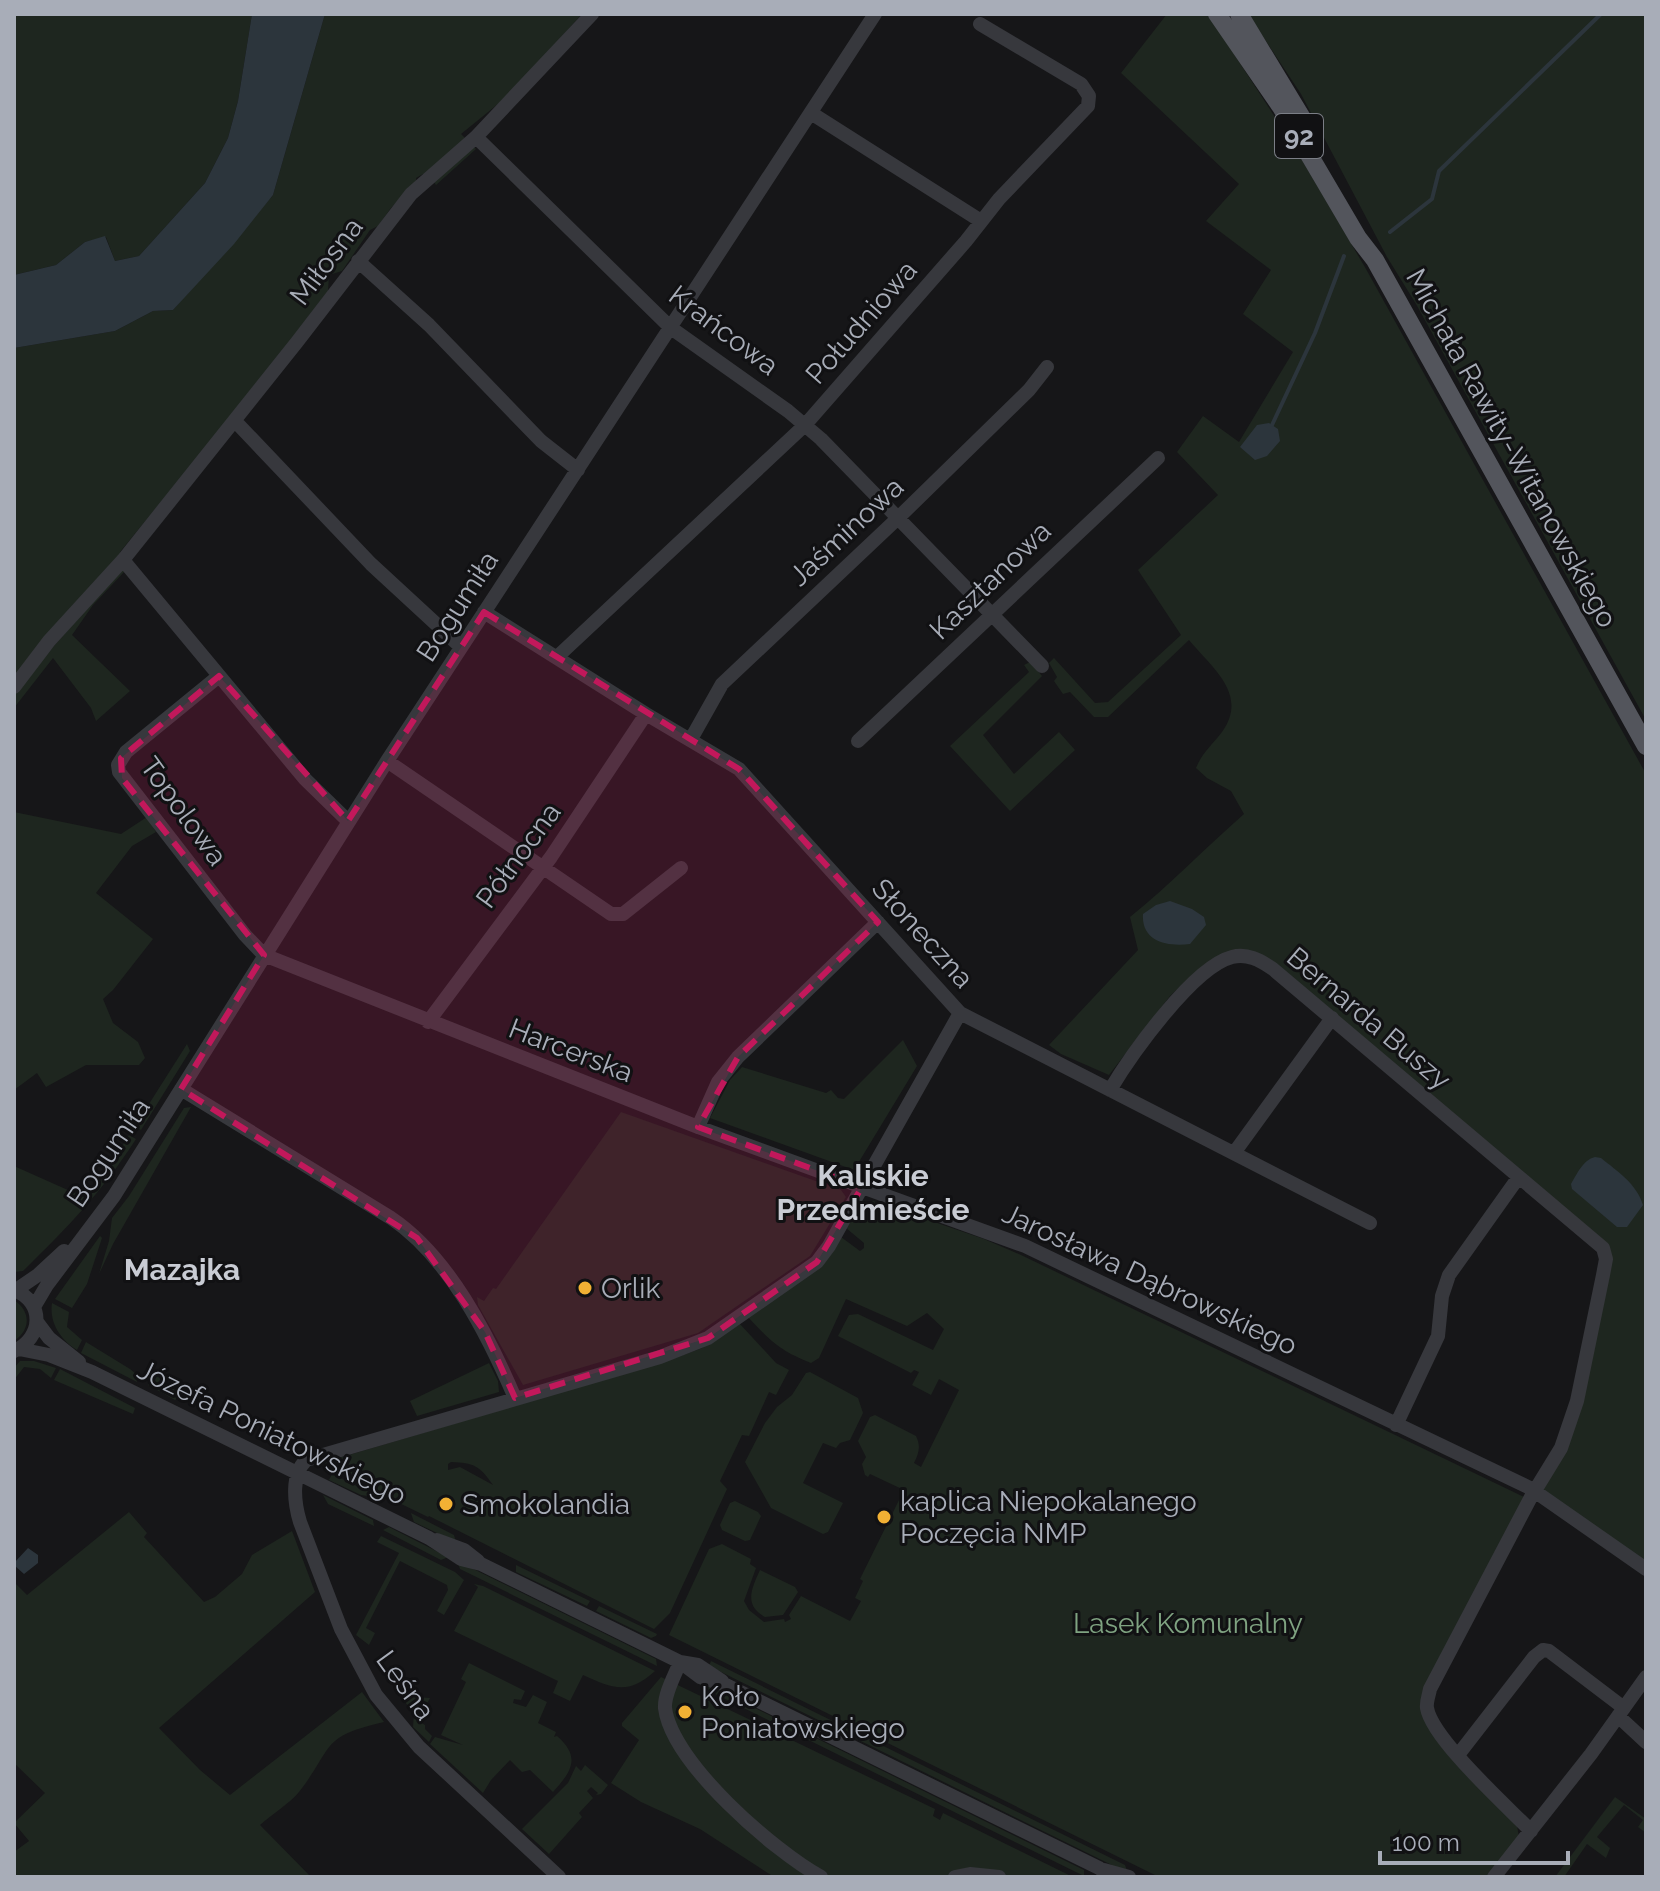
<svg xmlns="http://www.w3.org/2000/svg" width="1660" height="1891" viewBox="0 0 1660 1891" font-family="Raleway,sans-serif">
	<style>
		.green { fill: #1e261f; fill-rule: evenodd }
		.water { fill: #2c353c }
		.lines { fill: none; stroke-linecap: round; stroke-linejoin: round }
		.stream { stroke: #2c353c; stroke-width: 4 }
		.minor { stroke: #37383d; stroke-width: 14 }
		.major { stroke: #53555c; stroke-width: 18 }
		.marked { fill: #c2185b; fill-opacity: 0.2; stroke: #c2185b; stroke-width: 6; stroke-dasharray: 16 10; stroke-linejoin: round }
		.poi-dot { fill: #f2b134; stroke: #111113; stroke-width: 3 }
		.labels { text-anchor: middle; stroke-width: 6; stroke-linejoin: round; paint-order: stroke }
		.shield { fill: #111113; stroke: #7b7e86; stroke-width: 2 }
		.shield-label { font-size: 26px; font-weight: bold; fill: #a8adb8 }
		.street-label { font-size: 28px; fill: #a8adb8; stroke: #111113 }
		.poi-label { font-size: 28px; fill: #a8adb8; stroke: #111113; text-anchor: start }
		.park-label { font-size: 28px; fill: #7fa381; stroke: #111113 }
		.neighbourhood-label { font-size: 30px; font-weight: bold; fill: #c9ccd4; stroke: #111113 }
	</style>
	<rect width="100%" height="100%" fill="#161618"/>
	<path class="green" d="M14,14H252L238,101L228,138L205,183L139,256L115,261L106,237L85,242L56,265L14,275Z
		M325,14H582L509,95L461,134L476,149L436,185L430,177L423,174L416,178V182L391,208L378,226L370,230L342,271L329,275L328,291L255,387L120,552L123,560L14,687V348L115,331L153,311L173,310L273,195Z
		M1167,14H1208L1295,148L1366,269L1646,774V1562L1543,1490L1566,1446L1610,1260L1251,953L1187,980L1170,996L1109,1075L1061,1054L1049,1045L1138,950L1130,917C1170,885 1205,848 1244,814L1231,791L1207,778L1196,768C1202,753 1212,745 1222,732C1249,694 1212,668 1189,640L1108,717H1094L1070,692L1063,694L1054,681L1057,677L1049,663L1054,658L1095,703L1108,702L1181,635L1138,570L1218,495L1177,452L1203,416L1239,442L1293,352L1243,314L1271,270L1206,221L1239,184L1121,73Z
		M1248,14H1646V720L1416,304L1387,257L1301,94Z
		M121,570L125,571L93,605L72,635L130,691L96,721L91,708L53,658L14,708V691Z
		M1030,662L1042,676L983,735L1014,774L1059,732L1075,750L1010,811L950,746L1029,672L1024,665Z
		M14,812L121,834L147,817L156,832L132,846L96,893L153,939L113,990L103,999L113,1023L138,1042L145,1058L139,1065H86L46,1087L37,1073L14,1090Z
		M903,1040L917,1066L854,1170L710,1118L730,1080L742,1067L826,1093L831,1090L838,1098L844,1099Z
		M187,1044L190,1051L141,1130L135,1126Z
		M191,1107L113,1244L99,1274L109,1241L112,1218L129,1196L184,1108Z
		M621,1112L841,1190L846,1197L810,1256L698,1333L523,1385L478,1305L477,1297L484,1301L493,1288L496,1289Z
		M129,1135L136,1139C101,1193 69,1226 23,1271L14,1272V1166L88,1199Z
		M873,1201L984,1239L1021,1255L1524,1497L1423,1709L1517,1826L1519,1837L1486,1877H1159L669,1635L709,1549L722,1544L751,1559L750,1564L756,1568L744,1601L749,1610L764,1622L784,1619L785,1622L791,1619L789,1615L801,1596L850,1621L861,1601L855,1598L863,1581L860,1579L904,1490L870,1474L868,1477L865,1475L862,1464L866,1457L858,1441L870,1417L875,1415L916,1436C921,1446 919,1453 914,1463L921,1467L959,1390L939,1379L931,1395L912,1385L919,1372L914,1370L911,1373L838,1336L849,1315L858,1314L933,1350L944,1329L927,1313L907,1326L846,1299L819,1358L811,1363C780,1351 770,1341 748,1317L841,1237L860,1251L864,1248V1243L846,1228L854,1216L858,1217L863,1207Z
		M100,1236L102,1238L87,1284L72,1308L55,1299Z
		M14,1300C31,1311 31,1330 14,1341Z
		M52,1303L69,1312L67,1327L82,1340L77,1350C61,1340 49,1323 52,1303Z
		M739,1323L776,1363L789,1370L776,1395L769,1392L749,1436L742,1435L720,1481L727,1489L670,1613L654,1629L429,1516L428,1517L321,1465L322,1463L678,1357L702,1348ZM451,1462C474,1463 479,1465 493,1485L460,1467L448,1470V1464Z
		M86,1342L130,1369L136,1374L137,1382L81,1353Z
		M20,1361H34L56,1368L51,1378L40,1369L24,1367L14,1380V1368Z
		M489,1363L498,1381L499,1392L417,1416L410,1401Z
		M60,1369L135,1408L133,1414L54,1380Z
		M810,1372L858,1398L863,1413L850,1440L840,1443L836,1448L823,1443L803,1483L843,1503L828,1532L823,1534L771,1508L745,1462L765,1423L777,1407L792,1395L806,1373Z
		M154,1374L181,1395L175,1400L148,1385Z
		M332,1474L381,1498L361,1495L329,1480Z
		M323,1495L373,1520L374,1526L328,1504Z
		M735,1501L758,1512L761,1516L750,1540L745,1541L722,1530L720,1525L730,1503Z
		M129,1512L147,1533L144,1537L204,1602L215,1597L242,1574L252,1555L292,1531L315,1592L159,1728L200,1770L230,1795L362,1692L384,1722C319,1737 335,1746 299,1792C289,1804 272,1814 260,1825L311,1877H14V1852L29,1841L14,1823L45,1793L14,1763V1582L27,1595Z
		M411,1513L454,1535L456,1542L414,1522Z
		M389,1527L448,1557L441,1560L383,1530Z
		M381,1536L455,1572L464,1580L444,1615L437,1611L448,1590L447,1585L400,1561L366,1628L375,1633L369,1645L356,1635L399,1553L377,1542Z
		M457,1561L656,1659L657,1666L460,1569Z
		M516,1565L590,1601L587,1606L516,1572Z
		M760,1570L795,1587L798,1592L783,1615L765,1617C743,1605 752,1588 760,1570Z
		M474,1584L483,1586L655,1671C628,1696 612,1688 583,1675L570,1701L553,1693L558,1681L454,1631L478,1587Z
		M599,1606L657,1634L656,1636L651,1638L596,1611Z
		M711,1661L1125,1865L1128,1873L709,1666Z
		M469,1663L525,1691L521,1700L514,1699L513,1703L526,1707L533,1695L547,1702L538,1723L556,1732L554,1737L557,1736C581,1757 572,1771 553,1792L530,1770L522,1772L510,1760L491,1780L483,1793L430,1744L435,1737L463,1745L441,1735L466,1682L461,1679Z
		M661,1677L935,1809L933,1816L940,1820L943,1813L1073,1877H774L700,1829L641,1802L611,1783L639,1740L622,1726V1723Z
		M702,1682L1084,1870V1876L703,1688L700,1684Z
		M411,1688L417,1692L416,1697L430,1698L418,1721L425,1725V1729L432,1736L429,1742L413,1727L414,1713L400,1696Z
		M585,1765L608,1785L601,1794L596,1795L598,1793L591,1787L587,1791L593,1798L579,1813L582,1817L549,1854L522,1829L568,1783L576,1766L581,1771Z
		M1615,1797L1646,1819V1833L1638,1827L1643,1820L1624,1805L1597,1837L1610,1848L1606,1858L1587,1844L1564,1877H1555Z"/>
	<path class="water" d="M252,14H325L273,195L234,244L173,310L153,311L115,331L14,348V275L56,265L85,242L105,236L115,261L139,256L205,183L228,138L238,101Z
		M1269,423L1278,429L1280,441L1267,456L1255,460L1240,447L1257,425Z
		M1170,901L1192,909L1204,917L1206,925L1190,944C1168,947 1141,942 1143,914L1156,905Z
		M1595,1157L1601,1158C1617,1171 1637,1184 1643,1205L1627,1227H1617L1572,1189L1571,1184C1577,1174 1583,1160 1595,1157Z
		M28,1548L38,1555V1563L24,1574L15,1566V1562Z"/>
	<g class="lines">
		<path class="stream" d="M1390,232L1432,199L1439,171L1601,14
			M1272,425L1315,333L1344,256"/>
		<path class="minor" d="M811,113L981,221
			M476,137L671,328L788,411L821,439L1042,666
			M358,261L429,325L541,441L578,470
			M235,421L371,564L461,647
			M123,560L305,779L348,821
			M484,612L646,714L739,769L960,1013L1370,1223
			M557,657L805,425L966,241L999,199L1088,106L1089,96L1081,84L980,24
			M219,676L126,752L118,765L119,772L245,935L264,955L698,1127L862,1187L960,1013
			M14,687L49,641L123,560L297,342L411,194L476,137L592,14
			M691,739L722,684L898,518L1029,390L1047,367
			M858,741L1158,458
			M387,761L611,914H623L681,868
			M428,1022L551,857L646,714
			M181,1089L391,1218C449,1257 488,1335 515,1398
			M1110,1090C1131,1055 1193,967 1232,957C1247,953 1260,960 1273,969L1603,1248L1606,1259L1603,1275L1577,1401L1561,1448L1531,1497L1430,1689C1429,1695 1426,1702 1427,1708C1432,1739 1508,1807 1531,1831
			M698,1127L718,1082L738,1057L878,922
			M1234,1153L1332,1018
			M14,1290C45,1302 43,1338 14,1351
			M16,1290L38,1275L64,1251
			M34,1307L47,1285L114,1196L387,761L875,14
			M37,1322L49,1338L79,1362
			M19,1349L49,1355L92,1372L429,1538L461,1559L481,1564L680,1662L700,1677L726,1685L1099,1868L1111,1877
			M1396,1425L1438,1336L1442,1296L1449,1275L1518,1178
			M437,1540L464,1550L478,1561
			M680,1662C675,1675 664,1694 665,1708C672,1763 774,1851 821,1877
			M680,1662L698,1665L722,1681
			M1618,1716L1646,1742
			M1458,1755L1534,1657L1543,1650L1549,1651L1624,1708
			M1104,1870L1129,1877
			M559,1877L419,1747L376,1695L341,1629L300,1522C294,1502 291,1475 306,1460L660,1357L708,1338L817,1262L829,1246L862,1187L1025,1246L1530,1488L1646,1569
			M955,1877L970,1874L999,1877
			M1494,1877L1591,1754L1646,1677"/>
		<path class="major" d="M1217,14L1281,107L1358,238L1375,260L1646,746
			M1239,14L1311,133"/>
	</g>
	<path class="marked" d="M484,612L739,769L878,922L738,1057L698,1127L862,1187L817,1262L708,1338L515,1398L485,1332L417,1238L181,1089L264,955L122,778L121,758L219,676L348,821Z"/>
	<g class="poi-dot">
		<circle cx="585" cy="1288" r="8"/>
		<circle cx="446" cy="1504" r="8"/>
		<circle cx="884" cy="1517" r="8"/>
		<circle cx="685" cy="1712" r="8"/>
	</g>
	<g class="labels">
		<rect class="shield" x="1275" y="114" width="48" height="44" rx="6"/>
		<g class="shield-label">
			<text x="1299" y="145">92</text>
		</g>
		<g class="street-label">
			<text transform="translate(326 261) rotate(-53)" y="10">Miłosna</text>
			<text transform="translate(861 322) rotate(-49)" y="10">Południowa</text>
			<text transform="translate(724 330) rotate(37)" y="10">Krańcowa</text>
			<text transform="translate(1512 448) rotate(61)" y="10">Michała Rawity-Witanowskiego</text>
			<text transform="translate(846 531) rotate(-43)" y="10">Jaśminowa</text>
			<text transform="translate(990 580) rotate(-44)" y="10">Kasztanowa</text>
			<text transform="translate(457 606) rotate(-57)" y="10">Bogumiła</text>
			<text transform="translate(184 811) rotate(54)" y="10">Topolowa</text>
			<text transform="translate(518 855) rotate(-54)" y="10">Północna</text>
			<text transform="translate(923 933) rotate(48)" y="10">Słoneczna</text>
			<text transform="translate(1369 1018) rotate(40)" y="10">Bernarda Buszy</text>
			<text transform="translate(571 1050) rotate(21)" y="10">Harcerska</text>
			<text transform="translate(108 1152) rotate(-56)" y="10">Bogumiła</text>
			<text transform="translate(1150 1279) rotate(25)" y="10">Jarosława Dąbrowskiego</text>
			<text transform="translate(272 1432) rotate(26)" y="10">Józefa Poniatowskiego</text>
			<text transform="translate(406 1685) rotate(54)" y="10">Leśna</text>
		</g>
		<g class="poi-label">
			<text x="601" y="1298">Orlik</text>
			<text x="900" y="1511">kaplica Niepokalanego<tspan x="900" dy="32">Poczęcia NMP</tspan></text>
			<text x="462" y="1514">Smokolandia</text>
			<text x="701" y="1706">Koło<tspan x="701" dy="32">Poniatowskiego</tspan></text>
		</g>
		<g class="park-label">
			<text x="1188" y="1633">Lasek Komunalny</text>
		</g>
		<g class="neighbourhood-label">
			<text x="873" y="1186">Kaliskie<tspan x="873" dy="34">Przedmieście</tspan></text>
			<text x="182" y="1280">Mazajka</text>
		</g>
	</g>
	<rect width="1660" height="1891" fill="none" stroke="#a8adb8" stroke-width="32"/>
	<path d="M1380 1851v12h188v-12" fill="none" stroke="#a8adb8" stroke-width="4"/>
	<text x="1392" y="1851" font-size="24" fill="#a8adb8" stroke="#111113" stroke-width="6" paint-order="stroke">100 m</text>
</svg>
